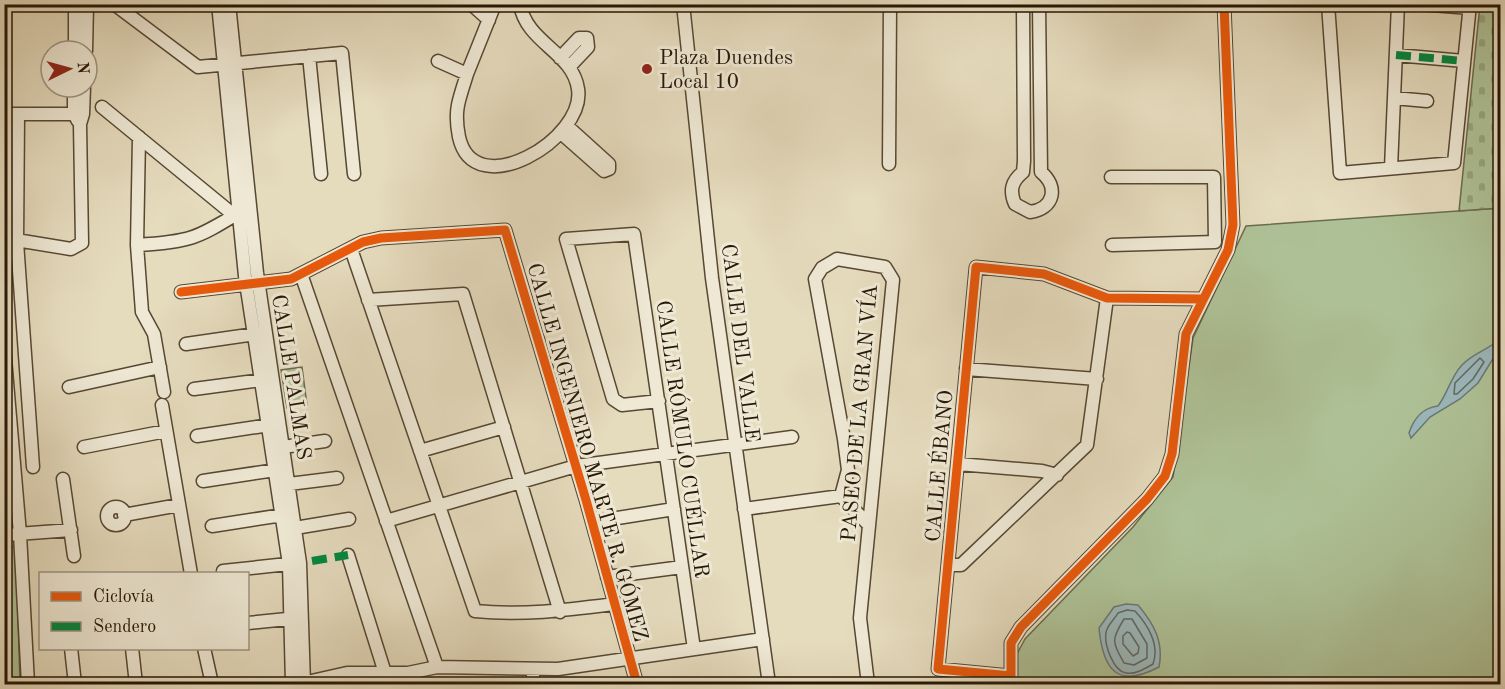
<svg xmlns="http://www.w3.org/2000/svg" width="1505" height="689" viewBox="0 0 1505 689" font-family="'Old Standard TT',serif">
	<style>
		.green { fill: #aec196; stroke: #6a6c4e; stroke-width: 1.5 }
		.cemetery { fill: url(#cemetery-stones); stroke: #6a6c4e; stroke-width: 1.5 }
		.park { fill: url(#park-tufts); stroke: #6a6c4e; stroke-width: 1.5 }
		.water { fill: #9bb8bc; stroke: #6c7874; stroke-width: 1.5 }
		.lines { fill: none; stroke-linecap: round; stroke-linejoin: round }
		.shore { stroke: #606862; stroke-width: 1.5 }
		.minor-casing { stroke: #564834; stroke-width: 15 }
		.minor { stroke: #eee8d4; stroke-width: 12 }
		.quiet { stroke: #00873e; stroke-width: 8; stroke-dasharray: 15 8; stroke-linecap: butt }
		.cycleway-casing { stroke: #eee8d4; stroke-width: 13 }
		.cycleway { stroke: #e8590c; stroke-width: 9 }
		.poi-dot { fill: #8f2418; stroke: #eee8d4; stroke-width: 2 }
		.labels { text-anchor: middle; stroke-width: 6; stroke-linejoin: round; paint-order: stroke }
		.poi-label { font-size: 21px; fill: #261707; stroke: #eee8d4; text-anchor: start }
		.street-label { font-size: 21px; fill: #261707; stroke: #eee8d4 }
	</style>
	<defs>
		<pattern id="cemetery-stones" width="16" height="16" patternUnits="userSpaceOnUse" patternTransform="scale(1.5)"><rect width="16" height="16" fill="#aec196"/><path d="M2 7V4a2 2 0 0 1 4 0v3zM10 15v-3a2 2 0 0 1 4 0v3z" fill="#96a580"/></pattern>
		<pattern id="park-tufts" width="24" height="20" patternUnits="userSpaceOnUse" patternTransform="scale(1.5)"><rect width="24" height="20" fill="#aec196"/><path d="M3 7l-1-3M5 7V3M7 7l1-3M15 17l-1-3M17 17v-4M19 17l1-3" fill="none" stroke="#96a580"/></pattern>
	</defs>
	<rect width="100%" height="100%" fill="#e5dbbd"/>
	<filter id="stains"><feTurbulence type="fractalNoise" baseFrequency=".00333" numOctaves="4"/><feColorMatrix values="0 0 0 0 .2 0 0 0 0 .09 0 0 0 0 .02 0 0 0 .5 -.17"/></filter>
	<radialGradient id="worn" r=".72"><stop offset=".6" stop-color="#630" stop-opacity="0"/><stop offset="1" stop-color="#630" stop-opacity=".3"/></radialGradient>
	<path class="green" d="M1500,208V684H1017V654L1025,639L1133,527L1173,477L1193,338L1246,226Z
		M302,367L307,405L287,408L281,370Z"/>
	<path class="cemetery" d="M1480,5H1500V208L1459,211Z"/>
	<path class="park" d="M16,546L20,684H5V547Z"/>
	<path class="water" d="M1500,339V351L1494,357L1478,383L1460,399L1430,417L1411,438L1409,433C1414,418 1422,408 1438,406C1448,393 1450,378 1462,365C1473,353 1488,350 1500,339Z
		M1126,604L1138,605C1154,624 1164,642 1159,667C1117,689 1103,670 1099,628L1114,607Z"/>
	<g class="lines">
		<path class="shore" d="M1480,358L1484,362L1473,379L1457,394H1454L1455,383Z
			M1127,610L1135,611C1148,625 1160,645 1153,664C1146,668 1135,675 1126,673C1113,671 1104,644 1106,633C1106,626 1115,619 1118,613Z
			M1124,619H1132L1147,644V658L1134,665L1124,663C1112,641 1111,640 1124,619Z
			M1127,632L1130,633L1139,647L1138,653L1133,656L1123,644V636Z"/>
		<g class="minor-casing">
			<path id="minor" d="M114,4L198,67L342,53L354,174
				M218,4L245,276L289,564L292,684
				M229,4L257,273L300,563L304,684
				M471,4L489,20
				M683,4L712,278L769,684
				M1023,4L1024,161L1023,172C1012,181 1009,190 1015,204L1030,212C1054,209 1059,187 1041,172L1039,4
				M1328,4L1340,173L1454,163L1470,4
				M1419,4L1470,8
				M75,51V4
				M86,51L87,4
				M1396,55L1464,61
				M309,56L321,174
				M560,58L579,38H587L588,47L569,67
				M438,61L467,74L495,4
				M467,74C464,84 460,95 458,105C456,115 457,127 459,137C474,205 586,139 578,89C573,52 526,43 520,4
				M74,87V114L78,121
				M1394,98L1427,101
				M102,107L235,216
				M4,114H83
				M18,114L17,242L33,467
				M561,133L604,171L609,169V164L567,126
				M139,137L137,245L142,312L154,334L164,392
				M889,164L890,4
				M1391,168L1398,4
				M1111,177H1214L1215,242L1112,245
				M4,238L71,249L82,243L80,124L83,114L84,87
				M137,245C189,242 196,239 240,212
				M351,249L475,611C522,616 567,610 614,604
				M301,274L437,667
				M181,292L291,279L363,242L381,238L505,230L586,500L637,684
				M1203,299L1107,298L1044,274L976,267L938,669L1011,676V643L1021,627L1147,499L1165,476L1172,454L1186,334L1228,250L1233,225L1224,4
				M368,300L463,294L560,612
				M186,344L262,333
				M4,347L20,534L28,684
				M966,369L1097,379
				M69,387L160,367
				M194,389L269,379
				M659,401L622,405L613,399L566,239L634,234L694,649
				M162,405L191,574
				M197,436L276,424
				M84,447L166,431
				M283,447L325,441
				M420,451L504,427
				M958,464L1042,471L1057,475
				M63,479L74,556
				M203,481L282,469
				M289,484L337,478
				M841,496L848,470L844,439L815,279L822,268L837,259L885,267L893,280L860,618L868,684
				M107 516a9 9 0 1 1 18 0a9 9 0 1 1-18 0Z
				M744,509L841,496L868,524
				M124,515L179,505
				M386,521L576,466L792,437
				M592,522L674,509
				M212,526L289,514
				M295,528L349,519
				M4,535L71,530
				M348,555L385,673
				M948,565H961L1087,445L1107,298
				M223,571L297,563
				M607,577L682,567
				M248,623L297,618
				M71,648L75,684
				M132,648L136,684
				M204,648L212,684
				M298,684L347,673H408L437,667L558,669L763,639
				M533,684V670"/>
		</g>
		<use href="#minor" class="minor"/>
		<path class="quiet" d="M1419,4L1470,8
			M1396,55L1464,61
			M312,561L348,555"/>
		<g class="cycleway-casing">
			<path id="cycleway" d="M181,292L291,279L363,242L381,238L505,230L586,500L637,684
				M1203,299L1107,298L1044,274L976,267L938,669L1011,676V643L1021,627L1147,499L1165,476L1172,454L1186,334L1228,250L1233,225L1224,4"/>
		</g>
		<use href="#cycleway" class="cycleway"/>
	</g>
	<circle class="poi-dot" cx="647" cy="69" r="6"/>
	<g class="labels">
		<g class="poi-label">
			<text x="659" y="64">Plaza Duendes<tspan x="659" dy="24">Local 10</tspan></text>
		</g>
		<g class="street-label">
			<text transform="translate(741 343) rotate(83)" y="7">CALLE DEL VALLE</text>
			<text transform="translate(292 377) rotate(81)" y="7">CALLE PALMAS</text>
			<text transform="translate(859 413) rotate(-85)" y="7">PASEO DE LA GRAN VÍA</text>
			<text transform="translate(683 439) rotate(82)" y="7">CALLE RÓMULO CUÉLLAR</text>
			<text transform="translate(588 452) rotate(74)" y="7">CALLE INGENIERO MARTE R. GÓMEZ</text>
			<text transform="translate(939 466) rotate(-85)" y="7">CALLE ÉBANO</text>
		</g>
	</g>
	<rect width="1505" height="689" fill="none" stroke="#e5dbbd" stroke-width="24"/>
	<rect x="6" y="6" width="1493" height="677" fill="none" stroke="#261707" stroke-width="3"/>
	<rect x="12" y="12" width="1481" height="665" fill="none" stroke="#261707" stroke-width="1.5"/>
	<rect x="39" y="572" width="210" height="78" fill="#eee8d4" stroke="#9e9482" stroke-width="1.5"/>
	<rect x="51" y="592" width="30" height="9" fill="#e8590c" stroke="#9e9482" stroke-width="1.5"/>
	<text x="93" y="602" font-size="18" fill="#261707">Ciclovía</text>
	<rect x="51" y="622" width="30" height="9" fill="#00873e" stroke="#9e9482" stroke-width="1.5"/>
	<text x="93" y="632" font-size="18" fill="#261707">Sendero</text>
	<g transform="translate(69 69) rotate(85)"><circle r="28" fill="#eee8d4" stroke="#9e9482" stroke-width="1.5"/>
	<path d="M0-4.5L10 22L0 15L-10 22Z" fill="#8f2418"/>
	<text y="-9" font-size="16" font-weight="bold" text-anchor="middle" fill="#261707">N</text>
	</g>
	<rect width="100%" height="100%" filter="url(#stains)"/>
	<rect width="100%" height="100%" fill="url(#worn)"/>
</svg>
